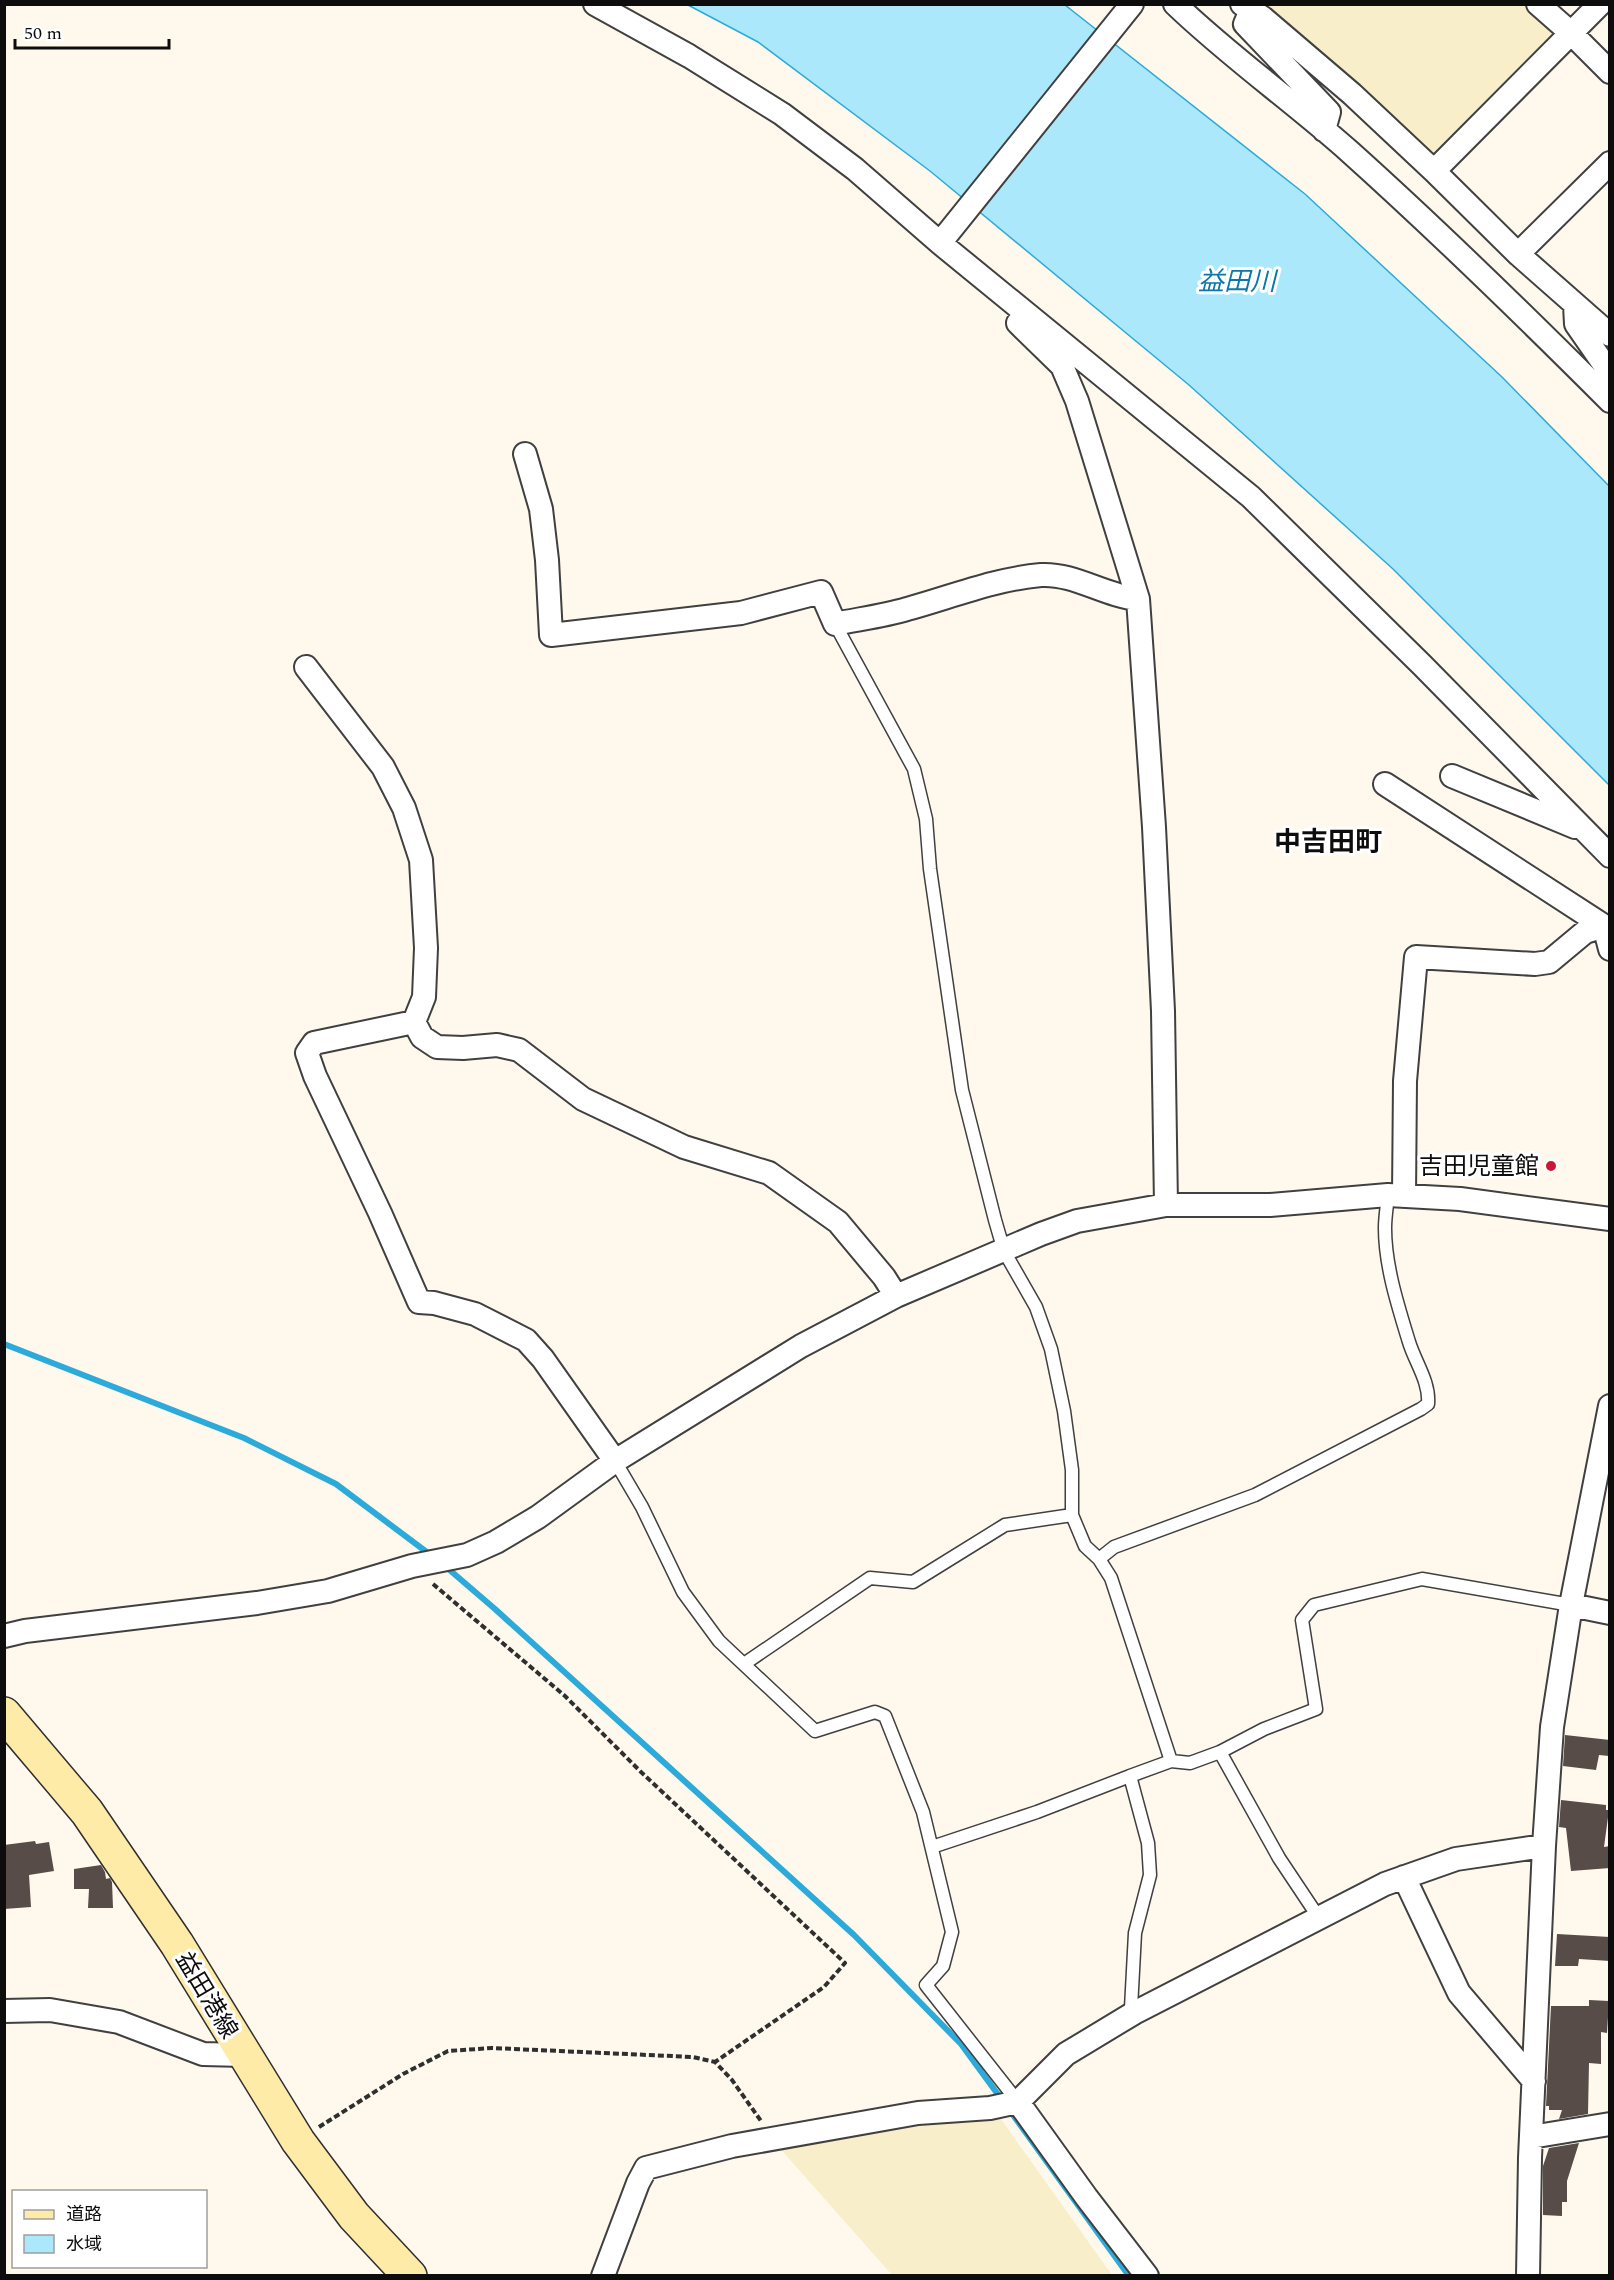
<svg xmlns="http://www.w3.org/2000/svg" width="1614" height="2280" viewBox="0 0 1614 2280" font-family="Spectral,'Noto Sans JP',serif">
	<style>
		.farmland { fill: #f8eeca }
		.water { fill: #ace8fc; stroke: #2caada; stroke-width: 1.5 }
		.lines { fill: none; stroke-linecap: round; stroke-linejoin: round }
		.stream { stroke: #2caada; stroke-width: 6 }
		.building { fill: #574c48 }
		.lane-casing { stroke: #404040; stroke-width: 15 }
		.street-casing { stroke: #404040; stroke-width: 26 }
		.secondary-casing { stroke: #2f2f2f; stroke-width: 36 }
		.path { stroke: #2f2f2f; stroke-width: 4; stroke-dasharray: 6 3; stroke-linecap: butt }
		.lane { stroke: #fff; stroke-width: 12 }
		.street { stroke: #fff; stroke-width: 22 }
		.secondary { stroke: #ffeba8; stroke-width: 33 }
		.poi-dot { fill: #ca1736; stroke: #fff; stroke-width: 2 }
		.labels { text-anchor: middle; stroke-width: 6; stroke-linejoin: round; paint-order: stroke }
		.poi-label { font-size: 24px; fill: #0d0d0d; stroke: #fff; text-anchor: end }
		.street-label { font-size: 24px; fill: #0d0d0d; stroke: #fff }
		.water-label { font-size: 26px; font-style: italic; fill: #0a78ab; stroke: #fff }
		.quarter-label { font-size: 27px; font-weight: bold; fill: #0d0d0d; stroke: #fff }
	</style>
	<rect width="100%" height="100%" fill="#fff9ed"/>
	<path class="farmland" d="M1249,5H1532L1557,26L1558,39L1444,154L1432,157Z
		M998,2115L1112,2275H892L776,2144L914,2123Z"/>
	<path class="water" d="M688,5H1065L1305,194L1502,377L1609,486V785L1393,569L1189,385L930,171L758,42Z"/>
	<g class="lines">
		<path class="stream" d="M4,1344L244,1438L336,1484L432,1556
			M445,1566L495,1609L854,1935L961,2044L1002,2100
			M1008,2108L1129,2276"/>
	</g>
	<path class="building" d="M1565,1735L1610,1740L1609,1756L1599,1755L1596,1770L1563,1766Z
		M1561,1800L1606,1805V1810H1609L1604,1847L1610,1846V1868L1571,1871L1566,1828L1559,1827Z
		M35,1841L36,1844L49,1842L54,1871L29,1875L31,1907L4,1909V1845Z
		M101,1865L105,1872L106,1879L110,1878L112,1882L113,1908H88L89,1889H74V1869Z
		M1557,1934L1610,1937V1961L1579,1959L1578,1966H1555Z
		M1589,2000L1609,2001L1607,2033L1601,2032V2064L1589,2063L1588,2114L1559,2119L1562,2110H1549V2106H1546L1551,2006H1589Z
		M1579,2143L1567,2181V2202H1562V2216L1543,2215V2166L1549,2148Z"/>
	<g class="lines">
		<g class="lane-casing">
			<path id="lane" d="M835,624L914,769L926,819L930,869L962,1090L995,1220L1004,1251L1036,1307L1051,1349L1064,1411L1072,1470V1515L1085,1546L1099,1559L1111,1578L1171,1761L1130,1776L1148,1843L1150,1875L1135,1933L1131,2008L1134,2013
				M615,1461L642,1507L683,1592L719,1641L815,1731L875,1712L885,1716L923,1812L952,1932L943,1966L926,1985L1018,2102
				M1099,1559L1114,1547L1255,1495L1421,1409L1428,1404C1430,1382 1415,1362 1409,1342C1398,1306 1385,1266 1385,1228C1385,1217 1387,1206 1388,1195
				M744,1664L870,1578L913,1582L1005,1525L1072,1515
				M1220,1752L1264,1729L1316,1709L1302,1620L1314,1605L1422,1579L1571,1605
				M1171,1761L1190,1763L1220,1752L1279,1858L1319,1918
				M932,1847L1037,1812L1130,1776"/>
		</g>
		<g class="street-casing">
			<path id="street" d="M595,4L689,56L782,114L855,169L940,243L1251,497L1422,665L1610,856
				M1175,4C1230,57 1293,101 1350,152C1439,232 1525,316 1610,401
				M1242,4L1263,18L1352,94L1434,171
				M1538,4L1571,33L1610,72
				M1600,4L1434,171L1518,254L1610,335
				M1251,10L1245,24L1329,112L1324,130
				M940,243L1132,4
				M1518,254L1610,163
				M1575,305L1576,324L1610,373
				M1018,323L1062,366L1077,401L1138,599L1154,827L1163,1011L1166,1205
				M525,454L541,509L547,560L551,635L741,613L821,592L835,624C859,619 884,616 907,609C951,597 995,579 1041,575C1074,573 1105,596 1138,599
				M306,667L383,767L404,808L421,860L426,948L424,997L414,1022
				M1452,776L1575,827
				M1385,784L1604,926L1610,949
				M1404,1196L1405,1081L1416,957L1535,964L1549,962L1585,932L1604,926
				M615,1461L543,1359L526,1340L475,1314L434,1303L419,1302L380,1213L315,1076L307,1053L314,1043L414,1022L422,1037L437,1047L463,1048L497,1045L519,1050L583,1099L684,1147L769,1173L838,1222L884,1277L896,1296
				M1571,1605L1610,1613
				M4,1636L25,1631L257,1603L328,1591L412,1566L467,1555L496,1542L538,1517L615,1461L801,1346L896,1296L1041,1234L1077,1221L1166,1205H1270L1388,1195L1460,1199L1610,1219
				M1404,1877L1459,1993L1534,2081
				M4,2011L50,2010L119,2022L203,2054L244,2055
				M1018,2102L1087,2198L1147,2276
				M1531,2137L1610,2124
				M603,2276L638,2183L646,2168L732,2146L918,2113L990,2108L1018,2102L1066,2054L1134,2013L1385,1884L1456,1859L1544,1846
				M1528,2276L1530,2158L1544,1846L1552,1727L1571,1605L1610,1406"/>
		</g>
		<g class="secondary-casing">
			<path id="secondary" d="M4,1714L87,1812L177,1944L298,2141L354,2216L410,2276"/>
		</g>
		<path class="path" d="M433,1584L565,1696L641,1772L845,1963L824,1987L715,2062
			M319,2127L403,2074L448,2051L492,2048L693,2057L715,2062L732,2080L761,2121"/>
		<use href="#lane" class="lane"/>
		<use href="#street" class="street"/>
		<use href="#secondary" class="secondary"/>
	</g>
	<circle class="poi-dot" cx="1551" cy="1166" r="6"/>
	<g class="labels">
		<g class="poi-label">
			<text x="1539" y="1174">吉田児童館</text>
		</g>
		<g class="street-label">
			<text transform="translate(207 1995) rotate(59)" y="8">益田港線</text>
		</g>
		<g class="water-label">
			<text x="1237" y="290">益田川</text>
		</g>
		<g class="quarter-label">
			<text x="1328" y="851">中吉田町</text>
		</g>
	</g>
	<rect width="1614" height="2280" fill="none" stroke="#0d0d0d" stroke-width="12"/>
	<rect x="12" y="2190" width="195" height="78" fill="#ffffff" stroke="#9e9e9e" stroke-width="1.5"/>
	<rect x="24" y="2210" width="30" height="9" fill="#ffeba8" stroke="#9e9e9e" stroke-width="1.5"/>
	<text x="66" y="2220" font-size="18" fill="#0d0d0d">道路</text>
	<rect x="24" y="2235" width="30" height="18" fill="#ace8fc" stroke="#9e9e9e" stroke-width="1.5"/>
	<text x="66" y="2250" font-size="18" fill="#0d0d0d">水域</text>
	<path d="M15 39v9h154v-9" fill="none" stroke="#0d0d0d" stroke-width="3"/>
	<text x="24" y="39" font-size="18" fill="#0d0d0d" stroke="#ffffff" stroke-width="4.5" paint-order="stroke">50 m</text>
</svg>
